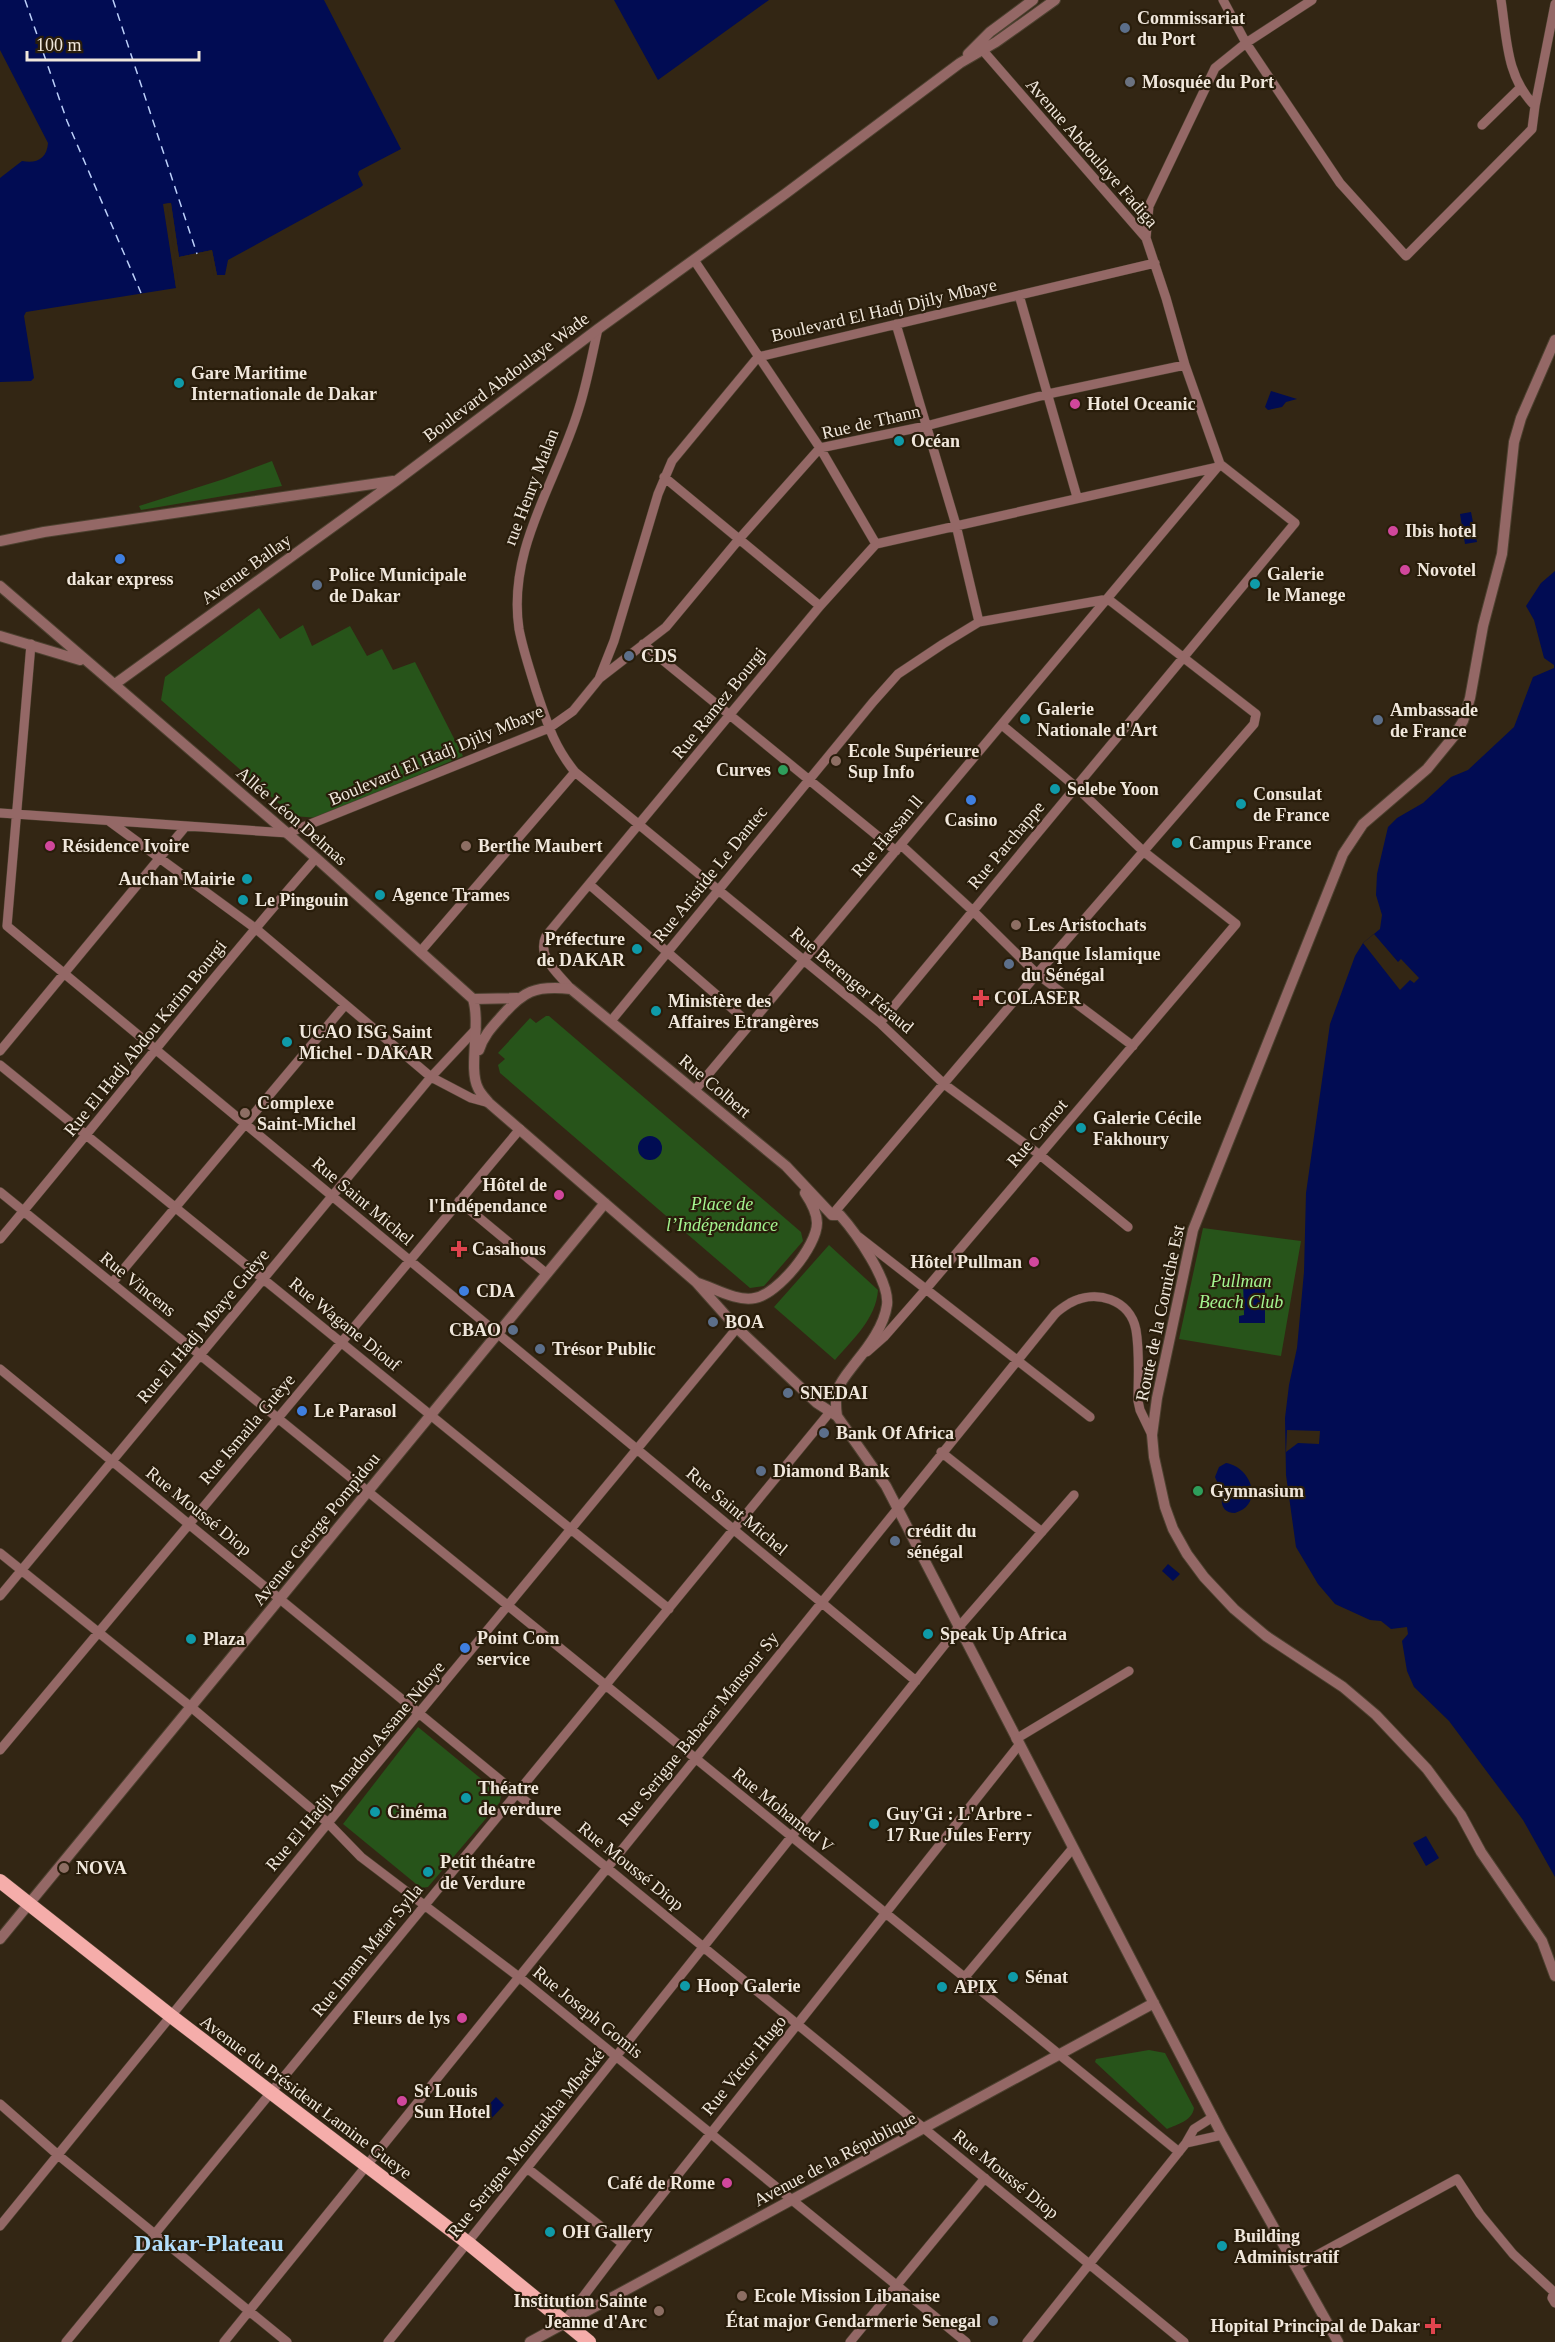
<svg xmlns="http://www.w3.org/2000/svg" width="1555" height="2342" viewBox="0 0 1555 2342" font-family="'Times New Roman',serif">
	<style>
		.green { fill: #27541a }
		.water { fill: #010c53 }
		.pier { fill: #332614 }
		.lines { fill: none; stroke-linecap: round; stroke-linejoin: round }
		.ferry { stroke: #bcd0fa; stroke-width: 1.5; stroke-dasharray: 8 6; stroke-linecap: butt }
		.minor-casing { stroke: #4d4130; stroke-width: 10 }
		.tertiary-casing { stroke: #4d4130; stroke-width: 12 }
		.primary-casing { stroke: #4d4130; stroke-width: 15 }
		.minor { stroke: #946866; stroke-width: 9 }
		.tertiary { stroke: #946866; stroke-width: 10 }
		.primary { stroke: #f5adaa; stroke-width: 14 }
		.service-dot { fill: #5c6f8a; stroke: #291d0b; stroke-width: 2 }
		.worship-dot { fill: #6b7280; stroke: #291d0b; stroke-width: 2 }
		.culture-dot { fill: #0f9aa8; stroke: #291d0b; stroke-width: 2 }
		.hotel-dot { fill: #d1479c; stroke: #291d0b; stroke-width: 2 }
		.shop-dot { fill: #3f7fe0; stroke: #291d0b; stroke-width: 2 }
		.education-dot { fill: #8d6e63; stroke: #291d0b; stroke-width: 2 }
		.leisure-dot { fill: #2e9e5b; stroke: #291d0b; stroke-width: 2 }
		.health-dot { fill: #e0444e; stroke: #291d0b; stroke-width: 2 }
		.labels { text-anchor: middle; stroke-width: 4.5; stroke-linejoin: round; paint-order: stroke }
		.poi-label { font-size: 18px; font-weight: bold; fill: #f0e7dc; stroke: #291d0b; text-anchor: start }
		.street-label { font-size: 18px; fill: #f0e7dc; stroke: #291d0b }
		.park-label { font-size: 18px; font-style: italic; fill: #a4f58f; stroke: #291d0b }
		.district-label { font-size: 24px; font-weight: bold; fill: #b2ddfa; stroke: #291d0b }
	</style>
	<rect width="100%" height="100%" fill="#332614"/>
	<path class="green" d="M272,461L282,486L141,510L139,506L224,479Z
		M259,608L280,639L303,625L312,646L350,626L367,656L382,649L393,670L415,662L463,756L318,818L293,816L161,700L165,677Z
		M546,1016H549L801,1232L803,1241L764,1286L750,1288L500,1073L498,1065L505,1059L498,1053L530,1018L536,1023Z
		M1203,1228L1301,1241L1281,1356L1179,1339Z
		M829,1245L878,1290C876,1319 853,1339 835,1360L774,1307Z
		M418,1727L501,1795L500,1802L428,1887L421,1888L343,1824Z
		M1149,2050L1165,2053L1194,2108C1192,2121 1178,2124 1167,2129L1095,2062L1096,2059Z"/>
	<path class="water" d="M0,0H324L401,149L359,171L358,174L363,185L361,187L228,260L225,275H217L212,250L179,257L171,203L164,204L176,288L26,312L24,316L34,378L31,381L0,382V178L22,161C36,164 47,159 48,143L0,50Z
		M614,0H769L658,80Z
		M1271,391L1297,399L1286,402L1282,407L1268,410L1265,407Z
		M1471,512L1477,542L1465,544L1460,514Z
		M1555,571V1877L1523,1820L1449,1721L1414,1687L1407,1671L1402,1641L1408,1634L1407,1627L1391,1629L1381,1621L1370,1620L1335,1604L1318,1584L1296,1547L1286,1475L1285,1418L1289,1385L1297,1348L1304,1272L1306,1193L1330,1024L1355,956L1363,943L1380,929L1382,915L1376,895L1377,874L1388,827L1397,818L1423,803L1451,777L1468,770L1514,727L1533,677L1554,668V665L1544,658L1534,620L1526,606L1541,583Z
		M638 1148a12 12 0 1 1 24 0a12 12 0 1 1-24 0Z
		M1243,1280H1265V1323H1239V1316L1244,1315Z
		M1226,1463C1251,1467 1265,1504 1235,1513C1220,1513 1220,1500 1224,1489L1218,1484L1215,1477L1219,1467Z
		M1168,1564L1180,1574L1173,1581L1162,1571Z
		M1426,1836L1439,1858L1426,1866L1413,1843Z
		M496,2097L504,2105L490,2120L482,2112Z"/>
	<path class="pier" d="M171,203L179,257L212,250L217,275L214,276L210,253L177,259L167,206L179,287L176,288L163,204Z
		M1374,934L1398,962L1401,959L1419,978L1414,983L1410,980L1400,990L1363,943Z
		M1287,1430L1320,1431L1319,1444L1298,1443L1286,1452Z"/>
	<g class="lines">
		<path class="ferry" d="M25,0L67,121L141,293
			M113,0L197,254"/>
		<g class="minor-casing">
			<path id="minor" d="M1223,0L1246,43L1340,183L1406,256L1532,129L1535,106C1506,77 1507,39 1501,0
				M979,46L1146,238L1166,298L1185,365L1220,464
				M1535,106L1555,4
				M1482,125L1520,88
				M1146,238L1149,206L1215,68L1246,43L1312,0
				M694,260L820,448L876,544
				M1019,295L1077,497
				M896,324L956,525L979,622
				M598,329C592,355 587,383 579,408C557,482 507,548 519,629C523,650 530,670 536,690C547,722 553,745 575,772L880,1023L944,1084L1040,1155L1128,1227
				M664,477L820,606
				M876,544L1218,467
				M643,644L896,851
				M600,678L666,627L740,538L820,448L926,426L1048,394L1185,365
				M0,813L288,833L549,728L573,711L599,679L614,641L658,494L672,461L758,357L1155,263
				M109,821L255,928L431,1077L471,1098L489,1103
				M901,845L973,911L1037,974L1133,1046
				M590,885L750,1024
				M7,926L916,1681
				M7,926L31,644
				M420,952L575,772
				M571,989C559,974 536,957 546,936L820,606L876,544
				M611,1021L873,702L898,674L943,644L979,622L1108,599L1256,714L1254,724L1037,974L832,1215
				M880,1023L1295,523L1220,464
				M0,1051L186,826
				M0,1065L669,1609
				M695,1090L1220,464
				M0,1192L1179,2152
				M459,1201L547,1274
				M859,1237L1090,1417
				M0,1239C106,1113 207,982 316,858
				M112,1283L345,1005
				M867,1352L884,1337L926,1289L1236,924L1143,851L1076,787L1002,725
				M0,1369L1184,2342
				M941,1452L1042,1532
				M0,1553L191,1707L328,1823L361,1857L519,1977L966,2342
				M0,1596L431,1077L476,1029
				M1016,1739L1129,1671
				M0,1750L520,1129
				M964,1978L1073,1848
				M0,2104L58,2155L287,2342
				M1186,2143L1222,2135
				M527,2168L623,2244
				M0,2226L328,1823L737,1328
				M1297,2266L1457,2179L1480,2214L1513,2254L1554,2292
				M1554,2292L1552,2298L1555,2303
				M564,2322L623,2244L1019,1745
				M66,2342L830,1412
				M224,2342L1055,1314C1059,1310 1065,1306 1070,1303C1096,1289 1130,1299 1136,1330C1140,1353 1138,1378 1138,1401L1140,1410L1152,1435
				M388,2342L958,1628L1074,1495
				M850,2342L985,2178
				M1027,2342L1186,2143L1194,2129L1213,2117"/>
		</g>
		<g class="tertiary-casing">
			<path id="tertiary" d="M968,54L990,32L1033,0
				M1555,340L1521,418L1514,442L1502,554L1483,626L1470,698L1463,721L1454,736L1427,769L1363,824L1343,854L1193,1230L1157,1398L1152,1435L1154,1457L1165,1507L1173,1529L1187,1554L1204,1577L1234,1609L1266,1636L1343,1687L1376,1715L1427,1769L1461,1815L1481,1852L1542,1941L1555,1976
				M0,541L44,532L393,481
				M0,586L316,858L473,999
				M0,636L80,660
				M115,684L396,481L598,329L785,194L960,63L996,42L1055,0
				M473,999C481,1025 468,1069 478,1088C480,1093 485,1098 489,1103L696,1282L737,1328L817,1403L837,1416L886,1486L1222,2135L1338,2342
				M473,999L517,998
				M479,1050C483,1037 491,1028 500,1018C523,991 535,985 571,989L786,1166L832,1215H840C856,1233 890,1281 887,1305C884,1326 869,1346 856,1362C840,1383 833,1388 837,1416
				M698,1283C714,1288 737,1302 755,1298C778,1294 817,1246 817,1223C817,1212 811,1202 805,1193
				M0,1939L605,1203
				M530,2342L1154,2003"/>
		</g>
		<g class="primary-casing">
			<path id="primary" d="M0,1881L171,2016L468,2243L589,2342"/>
		</g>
		<use href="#minor" class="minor"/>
		<use href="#tertiary" class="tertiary"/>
		<use href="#primary" class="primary"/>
	</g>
	<g class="service-dot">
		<circle cx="1125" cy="28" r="6"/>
		<circle cx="317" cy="585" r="6"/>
		<circle cx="629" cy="656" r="6"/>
		<circle cx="1378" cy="720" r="6"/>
		<circle cx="1009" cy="964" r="6"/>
		<circle cx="713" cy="1322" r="6"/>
		<circle cx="513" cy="1330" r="6"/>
		<circle cx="540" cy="1349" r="6"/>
		<circle cx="788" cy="1393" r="6"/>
		<circle cx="824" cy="1433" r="6"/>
		<circle cx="761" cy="1471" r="6"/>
		<circle cx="895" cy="1541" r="6"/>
		<circle cx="993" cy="2321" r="6"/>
	</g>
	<circle class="worship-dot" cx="1130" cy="82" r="6"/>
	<g class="culture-dot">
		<circle cx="179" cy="383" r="6"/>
		<circle cx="899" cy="441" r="6"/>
		<circle cx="1255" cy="584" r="6"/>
		<circle cx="1025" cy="719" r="6"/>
		<circle cx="1055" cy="789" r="6"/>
		<circle cx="1241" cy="804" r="6"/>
		<circle cx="1177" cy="843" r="6"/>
		<circle cx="247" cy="879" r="6"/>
		<circle cx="380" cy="895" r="6"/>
		<circle cx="243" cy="900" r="6"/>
		<circle cx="637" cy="949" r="6"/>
		<circle cx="656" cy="1011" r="6"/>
		<circle cx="287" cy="1042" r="6"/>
		<circle cx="1081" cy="1128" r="6"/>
		<circle cx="928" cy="1634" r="6"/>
		<circle cx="191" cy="1639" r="6"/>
		<circle cx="466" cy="1798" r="6"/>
		<circle cx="375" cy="1812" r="6"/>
		<circle cx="874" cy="1824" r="6"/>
		<circle cx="428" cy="1872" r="6"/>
		<circle cx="1013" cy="1977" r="6"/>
		<circle cx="685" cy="1986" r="6"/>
		<circle cx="942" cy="1987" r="6"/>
		<circle cx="550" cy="2232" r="6"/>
		<circle cx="1222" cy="2246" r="6"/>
	</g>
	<g class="hotel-dot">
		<circle cx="1075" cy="404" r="6"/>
		<circle cx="1393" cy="531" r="6"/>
		<circle cx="1405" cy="570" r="6"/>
		<circle cx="50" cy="846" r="6"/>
		<circle cx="559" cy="1195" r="6"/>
		<circle cx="1034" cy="1262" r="6"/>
		<circle cx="462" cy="2018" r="6"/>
		<circle cx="402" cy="2101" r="6"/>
		<circle cx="727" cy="2183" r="6"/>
	</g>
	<g class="shop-dot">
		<circle cx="120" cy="559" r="6"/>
		<circle cx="971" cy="800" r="6"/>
		<circle cx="464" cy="1291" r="6"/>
		<circle cx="302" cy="1411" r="6"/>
		<circle cx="465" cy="1648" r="6"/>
	</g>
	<g class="education-dot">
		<circle cx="836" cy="761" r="6"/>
		<circle cx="466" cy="846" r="6"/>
		<circle cx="1016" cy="925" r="6"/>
		<circle cx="245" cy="1113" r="6"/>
		<circle cx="64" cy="1868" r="6"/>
		<circle cx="742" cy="2296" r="6"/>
		<circle cx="659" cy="2311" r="6"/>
	</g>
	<g class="leisure-dot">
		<circle cx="783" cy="770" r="6"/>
		<circle cx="1198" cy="1491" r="6"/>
	</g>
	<g class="health-dot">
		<path d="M978 989h6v6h6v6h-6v6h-6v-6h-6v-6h6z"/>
		<path d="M456 1240h6v6h6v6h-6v6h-6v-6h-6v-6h6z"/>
		<path d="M1430 2317h6v6h6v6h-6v6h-6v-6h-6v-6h6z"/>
	</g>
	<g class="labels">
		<g class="poi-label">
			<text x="1137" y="24">Commissariat<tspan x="1137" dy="21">du Port</tspan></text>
			<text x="1142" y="88">Mosquée du Port</text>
			<text x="191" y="379">Gare Maritime<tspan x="191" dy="21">Internationale de Dakar</tspan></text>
			<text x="1087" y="410">Hotel Oceanic</text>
			<text x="911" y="447">Océan</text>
			<text x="1405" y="537">Ibis hotel</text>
			<text x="1417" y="576">Novotel</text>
			<text x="1267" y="580">Galerie<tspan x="1267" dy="21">le Manege</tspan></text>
			<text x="329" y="581">Police Municipale<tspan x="329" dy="21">de Dakar</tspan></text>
			<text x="120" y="585" text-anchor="middle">dakar express</text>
			<text x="641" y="662">CDS</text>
			<text x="1037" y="715">Galerie<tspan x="1037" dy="21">Nationale d'Art</tspan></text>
			<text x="1390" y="716">Ambassade<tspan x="1390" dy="21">de France</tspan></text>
			<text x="848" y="757">Ecole Supérieure<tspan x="848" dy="21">Sup Info</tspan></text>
			<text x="771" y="776" text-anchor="end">Curves</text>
			<text x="1067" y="795">Selebe Yoon</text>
			<text x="1253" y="800">Consulat<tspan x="1253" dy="21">de France</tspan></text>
			<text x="971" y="826" text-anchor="middle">Casino</text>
			<text x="1189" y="849">Campus France</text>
			<text x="62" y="852">Résidence Ivoire</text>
			<text x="478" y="852">Berthe Maubert</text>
			<text x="235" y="885" text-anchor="end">Auchan Mairie</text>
			<text x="392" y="901">Agence Trames</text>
			<text x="255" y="906">Le Pingouin</text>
			<text x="1028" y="931">Les Aristochats</text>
			<text x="625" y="945" text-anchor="end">Préfecture<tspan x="625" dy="21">de DAKAR</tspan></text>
			<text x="1021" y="960">Banque Islamique<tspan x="1021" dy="21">du Sénégal</tspan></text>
			<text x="994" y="1004">COLASER</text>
			<text x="668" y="1007">Ministère des<tspan x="668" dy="21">Affaires Etrangères</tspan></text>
			<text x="299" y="1038">UCAO ISG Saint<tspan x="299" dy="21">Michel - DAKAR</tspan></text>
			<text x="257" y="1109">Complexe<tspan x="257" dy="21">Saint-Michel</tspan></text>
			<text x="1093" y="1124">Galerie Cécile<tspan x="1093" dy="21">Fakhoury</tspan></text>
			<text x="547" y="1191" text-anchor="end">Hôtel de<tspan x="547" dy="21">l'Indépendance</tspan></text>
			<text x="472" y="1255">Casahous</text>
			<text x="1022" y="1268" text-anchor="end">Hôtel Pullman</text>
			<text x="476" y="1297">CDA</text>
			<text x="725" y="1328">BOA</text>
			<text x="501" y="1336" text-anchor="end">CBAO</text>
			<text x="552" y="1355">Trésor Public</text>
			<text x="800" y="1399">SNEDAI</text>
			<text x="314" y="1417">Le Parasol</text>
			<text x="836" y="1439">Bank Of Africa</text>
			<text x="773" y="1477">Diamond Bank</text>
			<text x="1210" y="1497">Gymnasium</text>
			<text x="907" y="1537">crédit du<tspan x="907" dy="21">sénégal</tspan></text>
			<text x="940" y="1640">Speak Up Africa</text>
			<text x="477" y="1644">Point Com<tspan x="477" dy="21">service</tspan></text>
			<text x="203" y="1645">Plaza</text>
			<text x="478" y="1794">Théatre<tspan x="478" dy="21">de verdure</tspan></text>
			<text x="387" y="1818">Cinéma</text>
			<text x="886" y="1820">Guy'Gi : L'Arbre -<tspan x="886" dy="21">17 Rue Jules Ferry</tspan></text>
			<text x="440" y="1868">Petit théatre<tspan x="440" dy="21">de Verdure</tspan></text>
			<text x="76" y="1874">NOVA</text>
			<text x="1025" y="1983">Sénat</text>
			<text x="697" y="1992">Hoop Galerie</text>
			<text x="954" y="1993">APIX</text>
			<text x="450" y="2024" text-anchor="end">Fleurs de lys</text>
			<text x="414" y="2097">St Louis<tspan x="414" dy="21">Sun Hotel</tspan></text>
			<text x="715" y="2189" text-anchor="end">Café de Rome</text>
			<text x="562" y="2238">OH Gallery</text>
			<text x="1234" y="2242">Building<tspan x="1234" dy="21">Administratif</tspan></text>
			<text x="754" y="2302">Ecole Mission Libanaise</text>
			<text x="647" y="2307" text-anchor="end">Institution Sainte<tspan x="647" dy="21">Jeanne d'Arc</tspan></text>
			<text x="981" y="2327" text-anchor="end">État major Gendarmerie Senegal</text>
			<text x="1420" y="2332" text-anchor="end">Hopital Principal de Dakar</text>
		</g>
		<g class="street-label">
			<text transform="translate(1092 153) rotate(49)" y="6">Avenue Abdoulaye Fadiga</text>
			<text transform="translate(884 310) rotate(-13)" y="6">Boulevard El Hadj Djily Mbaye</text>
			<text transform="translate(506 377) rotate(-37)" y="6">Boulevard Abdoulaye Wade</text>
			<text transform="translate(871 422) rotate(-13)" y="6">Rue de Thann</text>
			<text transform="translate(531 487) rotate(-69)" y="6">rue Henry Malan</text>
			<text transform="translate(246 569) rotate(-36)" y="6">Avenue Ballay</text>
			<text transform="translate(719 703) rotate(-51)" y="6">Rue Ramez Bourgi</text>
			<text transform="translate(436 755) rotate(-23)" y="6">Boulevard El Hadj Djily Mbaye</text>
			<text transform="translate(292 816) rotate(41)" y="6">Allée Léon Delmas</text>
			<text transform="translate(887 836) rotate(-50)" y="6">Rue Hassan ll</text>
			<text transform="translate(1006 845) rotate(-50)" y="6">Rue Parchappe</text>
			<text transform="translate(710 874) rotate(-51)" y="6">Rue Aristide Le Dantec</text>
			<text transform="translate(852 980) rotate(40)" y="6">Rue Berenger Féraud</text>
			<text transform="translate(145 1038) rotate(-51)" y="6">Rue El Hadj Abdou Karim Bourgi</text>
			<text transform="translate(715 1086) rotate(40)" y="6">Rue Colbert</text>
			<text transform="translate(1037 1133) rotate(-50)" y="6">Rue Carnot</text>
			<text transform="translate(363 1201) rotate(40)" y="6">Rue Saint Michel</text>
			<text transform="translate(138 1284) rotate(39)" y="6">Rue Vincens</text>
			<text transform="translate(1160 1313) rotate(-78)" y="6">Route de la Corniche Est</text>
			<text transform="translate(345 1324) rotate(39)" y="6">Rue Wagane Diouf</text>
			<text transform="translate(203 1326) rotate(-50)" y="6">Rue El Hadj Mbaye Guèye</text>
			<text transform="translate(247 1429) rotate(-50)" y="6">Rue Ismaila Guèye</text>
			<text transform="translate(199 1511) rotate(39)" y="6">Rue Moussé Diop</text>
			<text transform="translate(737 1511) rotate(40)" y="6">Rue Saint Michel</text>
			<text transform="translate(316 1529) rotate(-51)" y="6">Avenue George Pompidou</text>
			<text transform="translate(698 1729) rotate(-51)" y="6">Rue Serigne Babacar Mansour Sy</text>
			<text transform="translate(355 1766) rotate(-50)" y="6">Rue El Hadji Amadou Assane Ndoye</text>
			<text transform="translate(783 1810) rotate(39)" y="6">Rue Mohamed V</text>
			<text transform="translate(631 1866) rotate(39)" y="6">Rue Moussé Diop</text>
			<text transform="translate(367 1950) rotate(-51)" y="6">Rue Imam Matar Sylla</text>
			<text transform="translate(588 2012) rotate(39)" y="6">Rue Joseph Gomis</text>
			<text transform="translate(744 2065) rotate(-51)" y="6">Rue Victor Hugo</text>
			<text transform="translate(306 2097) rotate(37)" y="6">Avenue du Président Lamine Gueye</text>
			<text transform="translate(526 2143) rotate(-51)" y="6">Rue Serigne Mountakha Mbacké</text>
			<text transform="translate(835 2159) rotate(-28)" y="6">Avenue de la République</text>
			<text transform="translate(1006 2174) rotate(39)" y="6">Rue Moussé Diop</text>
		</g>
		<g class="park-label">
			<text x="722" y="1210">Place de<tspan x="722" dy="21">l’Indépendance</tspan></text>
			<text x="1241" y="1287">Pullman<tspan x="1241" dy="21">Beach Club</tspan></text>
		</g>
		<g class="district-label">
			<text x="209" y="2251">Dakar-Plateau</text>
		</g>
	</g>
	<path d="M27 51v9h172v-9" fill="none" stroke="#f0e7dc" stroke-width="3"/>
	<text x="36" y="51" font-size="18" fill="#f0e7dc" stroke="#291d0b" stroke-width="4.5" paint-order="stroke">100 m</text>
</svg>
